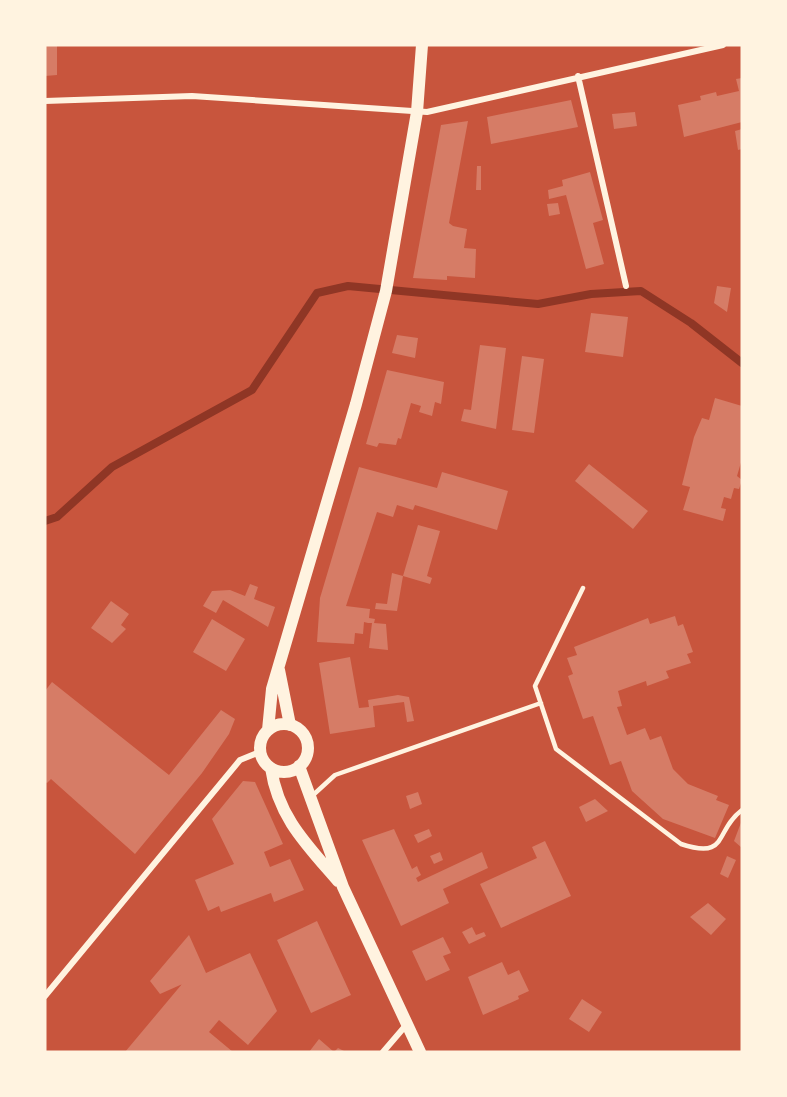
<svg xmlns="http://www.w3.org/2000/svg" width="787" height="1097" viewBox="0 0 787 1097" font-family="'Open Sans',sans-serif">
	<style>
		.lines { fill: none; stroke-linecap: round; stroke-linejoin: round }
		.stream { stroke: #8f3625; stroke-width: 8 }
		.building { fill: #d67c66 }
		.service { stroke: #fff3e0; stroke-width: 4.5 }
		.minor { stroke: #fff3e0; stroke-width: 6 }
		.secondary { stroke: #fff3e0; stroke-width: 12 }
	</style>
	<rect width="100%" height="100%" fill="#c8553d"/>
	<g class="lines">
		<path class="stream" d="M45,521L57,517L112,467L252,390L317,293L348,286L538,304L591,294L641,291L691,323L742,363"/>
	</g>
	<path class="building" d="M45,45H57V75L45,76Z
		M742,78V122L684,137L678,105L701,100L700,96L716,92L717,96L739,91L736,79Z
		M571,100L578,127L491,144L487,117Z
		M635,112L637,126L614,129L612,114Z
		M468,121L449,223L453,226L467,229L464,248L476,249L475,278L447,276V280L413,278L441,125Z
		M742,129V149L738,150L735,131Z
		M477,166H481V190H476Z
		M590,172L603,220L593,223L604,264L586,269L566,195L549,199L548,190L563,186L562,180Z
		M558,203L560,214L549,216L547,204Z
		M717,286L731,288L727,312L714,303Z
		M591,313L628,317L623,357L585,352Z
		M397,335L418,338L415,358L392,353Z
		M480,345L506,348L496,429L461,421L464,409L471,410Z
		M522,356L544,359L534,433L512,430Z
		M387,370L444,382L441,404L435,402L432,416L419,412L421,406L411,403L401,439L398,438L396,445L379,443L377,447L366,444Z
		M715,398L742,406V459L737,476L742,480L739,489L734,488L731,499L724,497L721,508L726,509L723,521L683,510L690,487L682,485L694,437L702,418L709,420Z
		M589,464L648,511L633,529L575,481Z
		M359,467L437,488L442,472L508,491L497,530L415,505L413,510L397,505L393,517L377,512L346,606L370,609L369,618L375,619L374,623L386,624L388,650L369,648L372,623H368L364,622L363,634L355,633L354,644L317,642L320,598Z
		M418,525L440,531L427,576L432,578L430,584L403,576Z
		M392,573L403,576L397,611L375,609L376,603L387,604Z
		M250,584L258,587L254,599L275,607L268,627L223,600L216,613L203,606L212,591L230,590L245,596Z
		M111,601L129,614L121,625L126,629L112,643L91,628Z
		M675,616L678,626L683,624L693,652L687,654L691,663L666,671L669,678L647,686L646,681L618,691L622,706L617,707L627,735L645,728L650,740L661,736L673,769L688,784L718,796L716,800L729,805L715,838L663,819L632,791L621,761L610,765L593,716L583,719L568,676L573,674L567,658L577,655L574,647L648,618L650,624Z
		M212,619L245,639L226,671L193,652Z
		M350,657L359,708L369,707L368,700L398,695L409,697L414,721L407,722L404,702L373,706L375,727L330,734L319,663Z
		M52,682L169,775L221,710L235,719L229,734L202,773L135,854L51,779L47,783L45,782V691Z
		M243,781L255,782L283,844L264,852L270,867L290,859L304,890L274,902L271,893L221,912L219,906L208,911L195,880L234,864L212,819Z
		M418,792L422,804L410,809L406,796Z
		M595,799L608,811L586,822L579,807Z
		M742,820V848L734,841Z
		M394,829L412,869L417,866L419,871L421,875L416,878L418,882L482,852L488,868L443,889L449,903L401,926L362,840Z
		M429,829L432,836L418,843L414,835Z
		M545,841L571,896L501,928L480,884L537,858L532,847Z
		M440,852L443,860L434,864L430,856Z
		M727,856L736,860L728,878L720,874Z
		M708,903L726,919L711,935L690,917Z
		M317,921L351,995L311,1013L277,940Z
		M472,927L476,935L484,932L486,936L469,944L462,932Z
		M189,935L206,973L250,953L277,1011L248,1045L219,1020L209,1032L233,1052H125L182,984L205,974L160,994L150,981Z
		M443,937L451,953L443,956L450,970L426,981L412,951Z
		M502,962L508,975L519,970L529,991L518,996L519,999L483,1015L468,977Z
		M582,999L602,1012L589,1032L569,1019Z
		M319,1039L334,1052L338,1048L346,1052H309Z"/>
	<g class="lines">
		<path class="service" d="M583,588L535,686L556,749L681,844C729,860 714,831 742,810
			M312,796L335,775L541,703"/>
		<path class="minor" d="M578,76L626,286
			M45,101L192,96L427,112L723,45
			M45,996L240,760L260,752
			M383,1052L407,1024"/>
		<path class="secondary" d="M279,670L290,725
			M260 748a24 24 0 1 1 48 0a24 24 0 1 1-48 0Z
			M268,730L272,689L356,404L386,291L417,112L422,45
			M299,766L343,887L420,1052
			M271,768C278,817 307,845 338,881"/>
	</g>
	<rect width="787" height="1097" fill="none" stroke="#fff3e0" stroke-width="93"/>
</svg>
